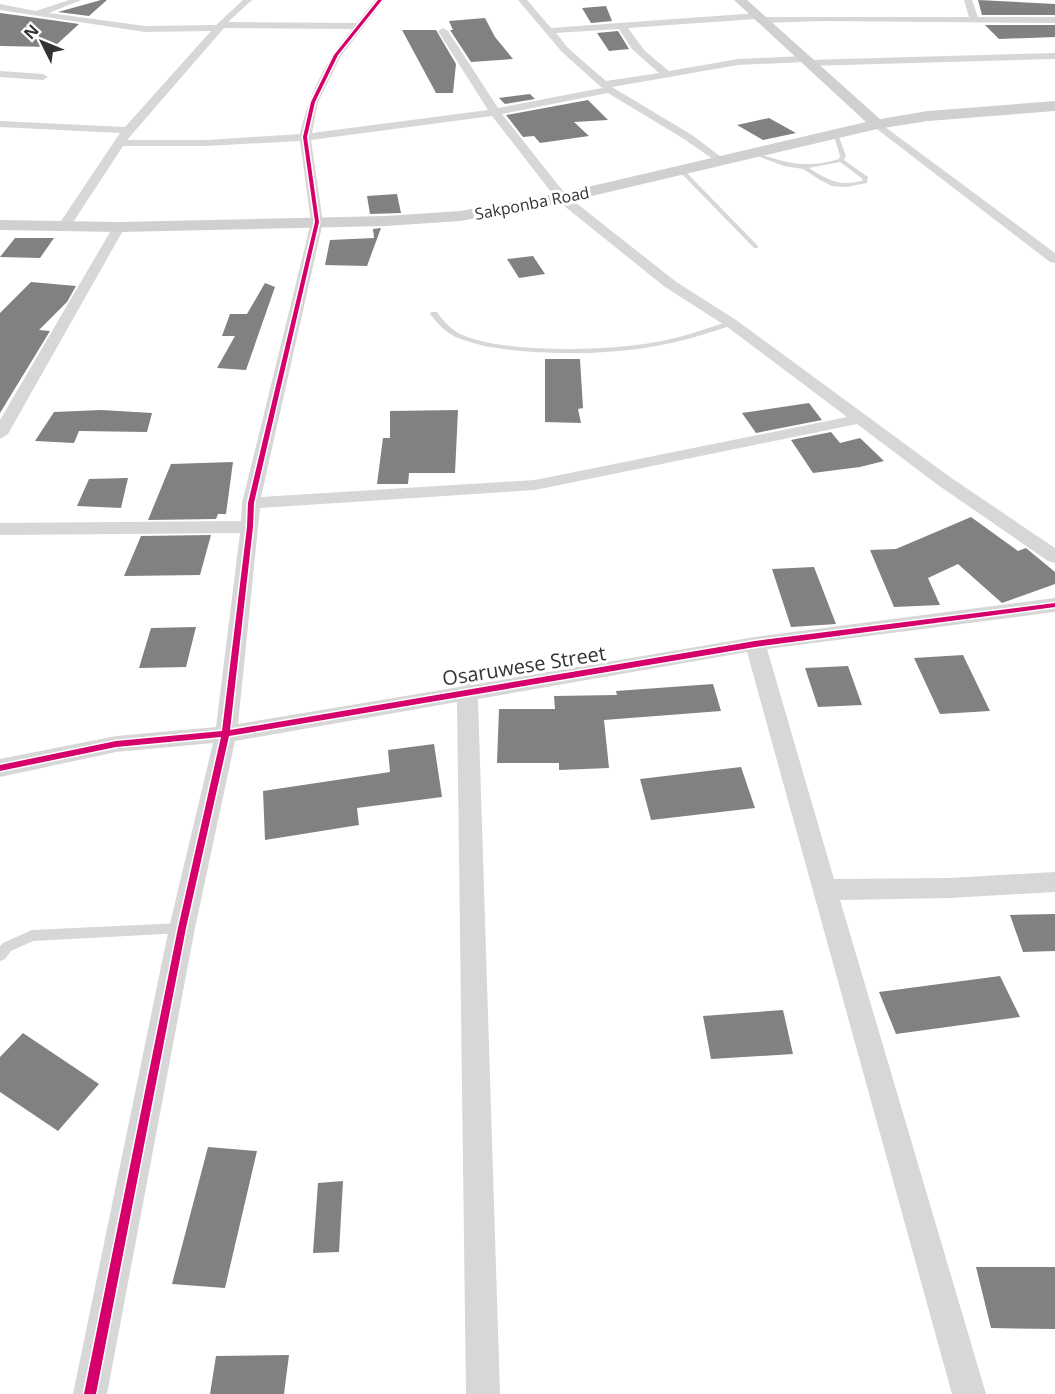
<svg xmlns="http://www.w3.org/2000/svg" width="1055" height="1394" viewBox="0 0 1055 1394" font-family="'Open Sans',sans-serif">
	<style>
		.building { fill: #818181 }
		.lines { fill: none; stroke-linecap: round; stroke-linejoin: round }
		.lane { fill: #d7d7d7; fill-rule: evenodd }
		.street { fill: #d7d7d7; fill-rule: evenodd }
		.secondary { fill: #d0d0d0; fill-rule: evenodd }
		.cycleway-casing { stroke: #fff; stroke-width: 3 }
		.cycleway { fill: #d6006c; fill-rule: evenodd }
		.labels { text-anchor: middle; stroke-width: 6; stroke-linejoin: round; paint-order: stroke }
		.far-street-label { font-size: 16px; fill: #333; stroke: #fff }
		.street-label { font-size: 20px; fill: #333; stroke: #fff }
	</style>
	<rect width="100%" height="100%" fill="#fff"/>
	<path class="building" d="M101,0H107L89,16L58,12Z
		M978,0L1055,4V15H982Z
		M606,6L612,21L591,23L582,8Z
		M0,13L37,18L79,24L54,47L0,46Z
		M485,18L495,37L513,59L471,62L450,30H453L449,21Z
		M985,25H1055V37L999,39Z
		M402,30H436L456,64L453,93H436Z
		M618,31L629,49L609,51L597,33Z
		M530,94L535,99L505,104L499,98Z
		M588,100L608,120L574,122L589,136L540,143L534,136L523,137L506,115Z
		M769,118L796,133L763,140L737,125Z
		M397,194L401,213L370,214L367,196Z
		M381,228L367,266L325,265L330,240L374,238L373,229Z
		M15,238H54L40,258L0,257Z
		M533,256L545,274L519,278L507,259Z
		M31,282L76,286L67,302L39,330L50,331L0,413V313Z
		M265,283L275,287L246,370L217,368L235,336H222L230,314H247Z
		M545,359H580L583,408L578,409L581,423L545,422Z
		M809,403L822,420L756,433L742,413Z
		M101,410L152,413L147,432L79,431L74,443L35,441L54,412Z
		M458,410L455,473H409L408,484H377L383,438H390V411Z
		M831,432L840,443L860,438L884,461L860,467L813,473L791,440Z
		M233,462L226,514H218L216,519L148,520L171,464Z
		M128,478L121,508L77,506L89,479Z
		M971,517L1018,551L1026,548L1032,553L1055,572V584L1002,603L958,564L928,578L940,605L894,607L870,550L896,549Z
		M211,535L200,575L124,576L141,536Z
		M814,567L836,624L791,627L772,569Z
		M196,627L186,667L139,668L151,628Z
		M963,655L990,711L940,714L914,658Z
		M848,666L862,705L818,707L805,668Z
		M713,684L721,711L604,720L609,768L559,770V763H497L499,709H555L554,696L617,695L616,691Z
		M434,744L442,797L357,808L359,825L265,840L263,791L390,772L388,750Z
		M741,767L755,808L651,820L640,779Z
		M1055,914V951L1023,952L1010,915Z
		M1000,976L1020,1017L896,1034L879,992Z
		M783,1010L793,1054L711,1059L703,1016Z
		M23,1033L99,1084L58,1131L0,1092V1057Z
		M208,1147L257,1151L225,1288L172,1284Z
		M343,1181L339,1252L313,1253L318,1183Z
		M976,1267H1055V1329L991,1328Z
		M289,1355L284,1394H210L216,1356Z"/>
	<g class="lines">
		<path class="lane" d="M833,133L838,134L846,156L844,160L868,177L867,183L846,187L832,186L820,180L803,169L784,166L749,153L754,152C786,163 805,169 839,159L840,156ZM840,162L863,179L862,181C838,186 830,181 809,168Z
			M679,169H683L758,246V248H754L679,171Z
			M431,312H437C443,321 451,329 460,334C503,354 609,351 656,342C682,338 706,328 731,321L735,323C726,328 714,331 705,334C646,353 583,356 521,351C500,349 478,346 458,338C446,333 438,324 430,314Z
			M182,923L186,924L188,928L186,932L182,933L33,941L11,951L5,959L0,961V946L3,943L32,930Z"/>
		<path class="street" d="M69,0H81L49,13L145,26L216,25L243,0H252L228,22L357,23L375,0H384L341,56L318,102L312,133L488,110L438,31L443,28L448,31L498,108L602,88L562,52L518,0H527L551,28L757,13L760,14L761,17H969L964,0H972L978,17H1055V23L823,21L760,23L757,22L756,19L628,28L645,51L669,71L738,59L804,56L807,57L808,60L1055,53V59L809,66L806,65L805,62L738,65L612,87L692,135L724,159V163L720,164L684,139L608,93L502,114L566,195L675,281L736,320L950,477L1055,548V563L1048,561L938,485L857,424L535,490L260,508L238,724L459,687L467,683L471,685L755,637L1055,598V612L767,649L834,879L950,878L1055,872V892L950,898L840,900L986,1394H952L747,652L478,699L500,1394H466L457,702L235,741L195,928L107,1394H73L169,928L213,743L116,752L0,777V759L116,736L216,727L240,533L0,535V523L241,521L242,503L311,222L300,141L207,146H123L68,230H58L57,227L120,133L0,127V121L125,127L211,31L145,32L0,10V4L36,11ZM224,28L352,29C325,62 310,92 300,134L207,140H127ZM619,29L632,49L659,73L606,81L568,48L556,33ZM492,116L558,201L665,287L726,326L847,417L535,480L261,497L323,222L311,140Z
			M0,71L43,74L48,77L43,80L0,77Z
			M877,121L1055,253V263L1050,262L873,126V122Z
			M119,223L125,227L8,434L0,439V420L113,227Z"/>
		<path class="secondary" d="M734,0H747L880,119L928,111L1055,101V111L928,121L877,129L562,203L460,221L386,226L119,232L0,230V220L119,222L386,216L460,211L562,193L866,122Z"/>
		<g class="cycleway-casing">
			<path id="cycleway" d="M378,0H382L338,55L315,102L307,137L319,222L254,503L253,527L230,730L755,641L1055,603V607L755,647L229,736L186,928L96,1394H84L178,928L221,737L116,747L0,771V765L116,741L222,731L247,527L248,503L315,222L303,137L311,102L334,55Z"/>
		</g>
		<use href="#cycleway" class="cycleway"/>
	</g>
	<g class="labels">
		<g class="far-street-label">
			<text transform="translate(532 203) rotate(-11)" y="6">Sakponba Road</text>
		</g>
		<g class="street-label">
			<text transform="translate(524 666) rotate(-9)" y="7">Osaruwese Street</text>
		</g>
	</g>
	<g transform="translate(42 42) rotate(313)" stroke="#ffffff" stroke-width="4.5" paint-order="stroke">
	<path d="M0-4.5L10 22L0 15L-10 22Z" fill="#333333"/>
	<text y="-9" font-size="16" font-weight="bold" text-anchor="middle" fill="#333333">N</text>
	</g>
</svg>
